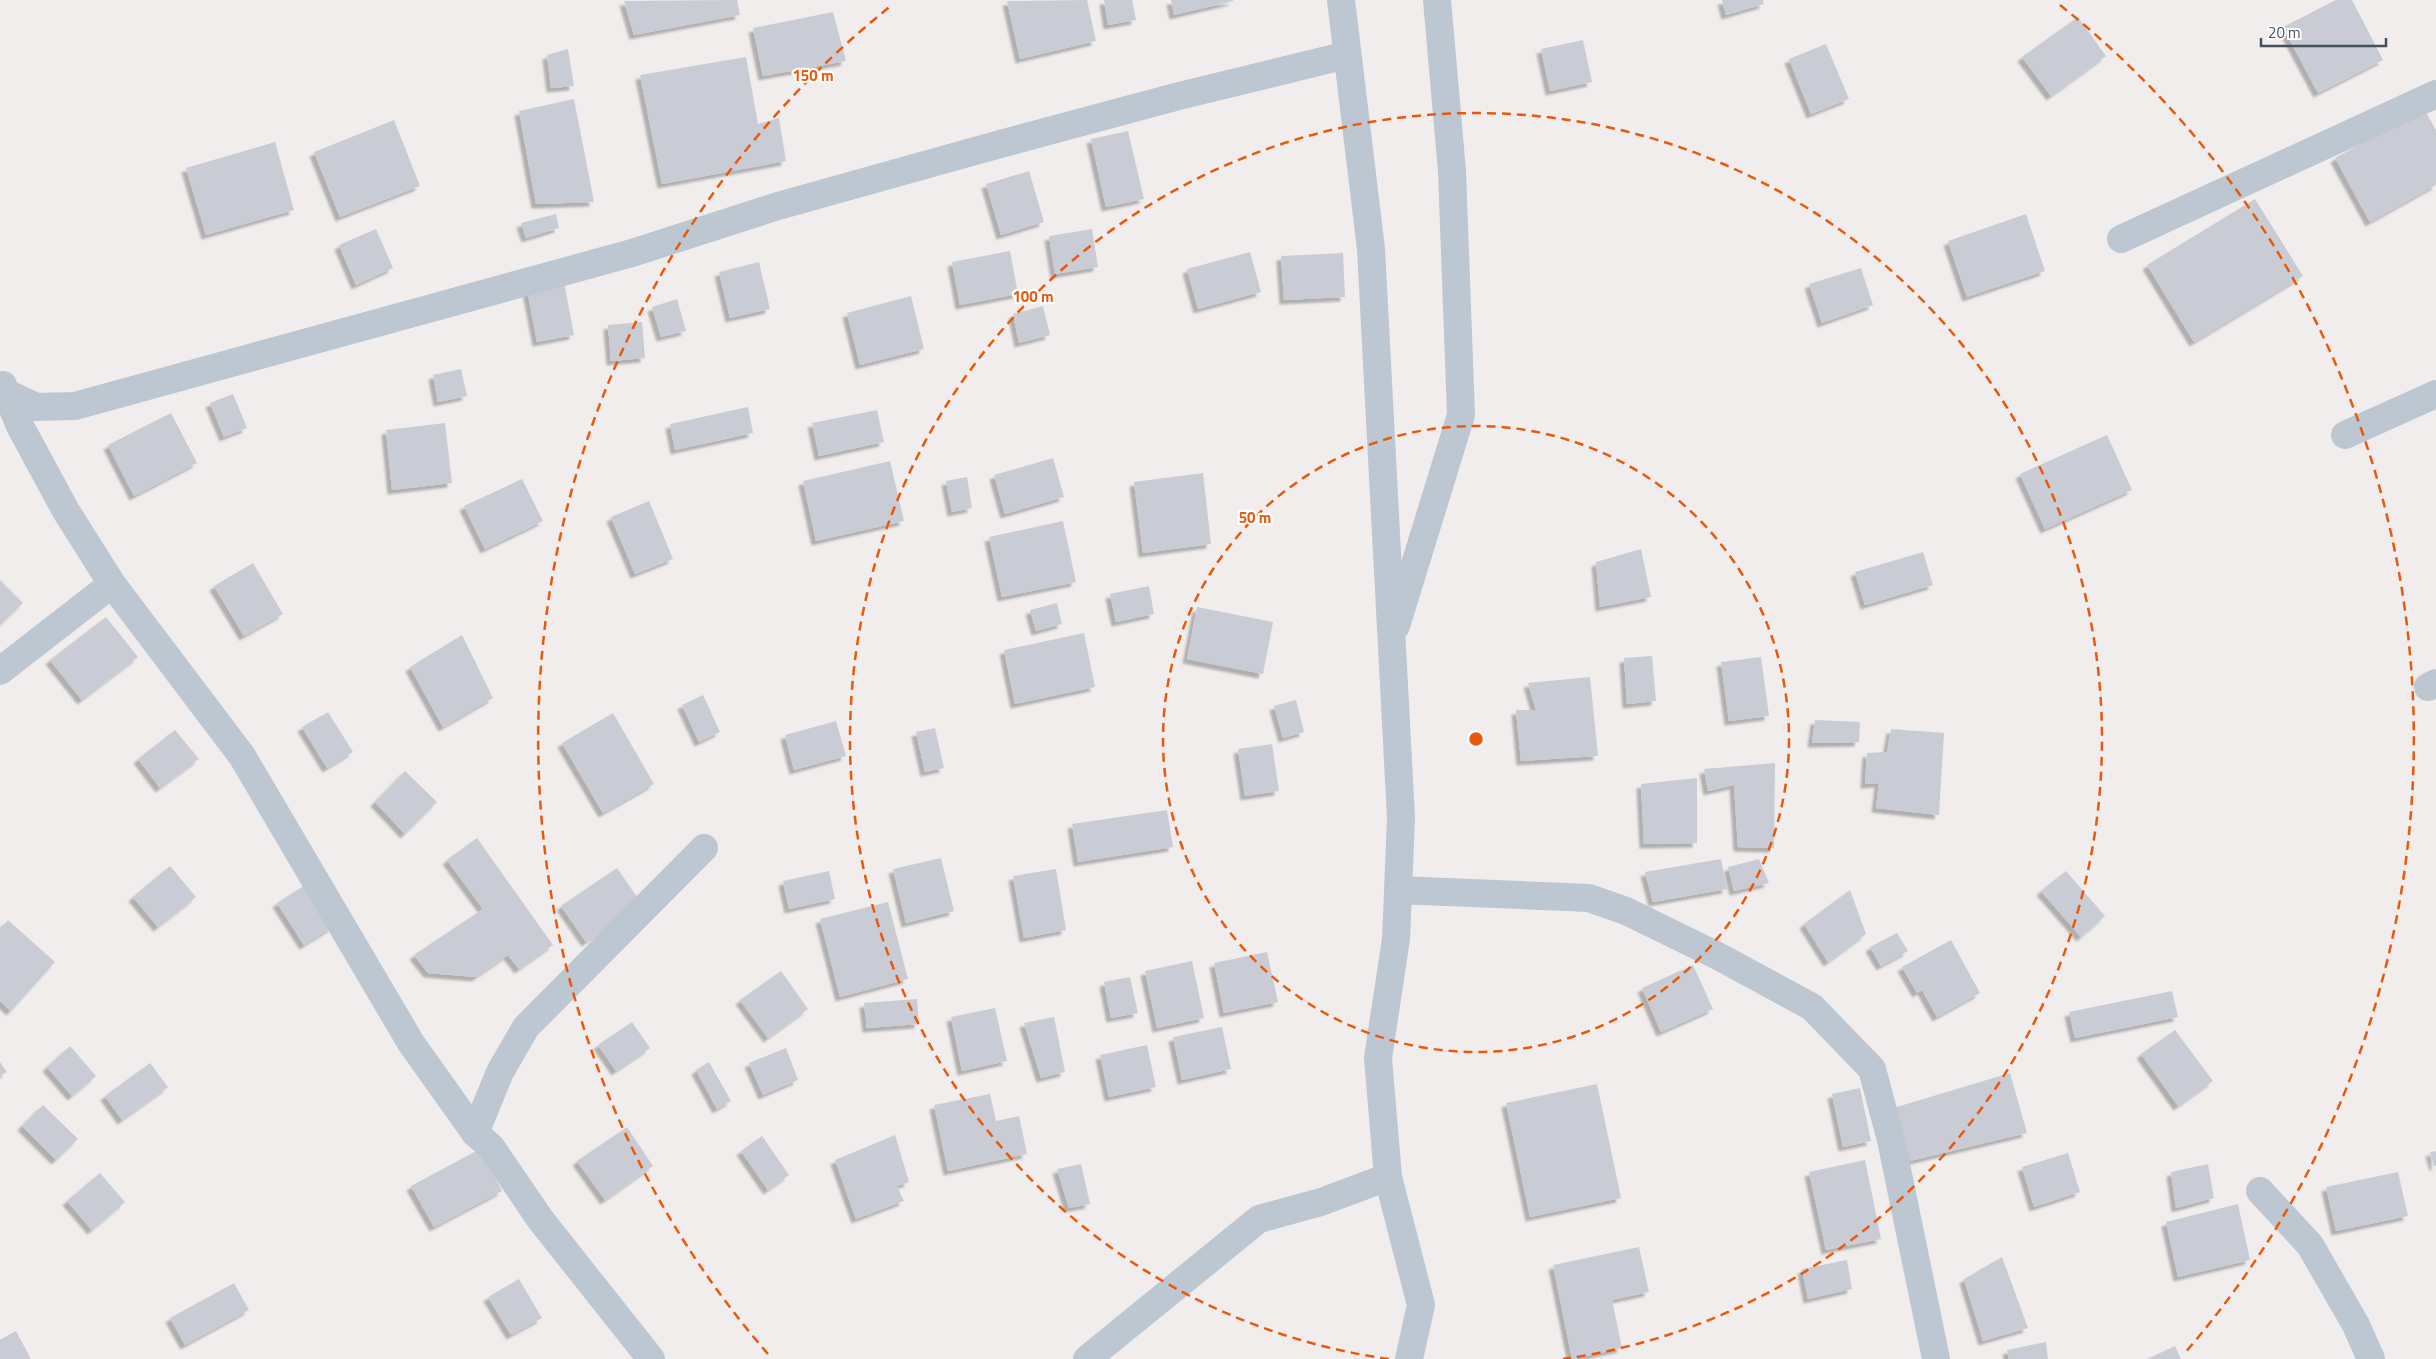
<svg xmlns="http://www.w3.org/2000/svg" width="2436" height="1359" viewBox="0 0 2436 1359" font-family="'Titillium Web',sans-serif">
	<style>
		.building { fill: #c9ccd4; filter: url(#shadow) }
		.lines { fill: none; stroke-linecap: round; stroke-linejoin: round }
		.street { stroke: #bcc7d1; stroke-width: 28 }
		.ring { fill: none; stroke: #e8590c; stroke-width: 2.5; stroke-dasharray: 9 6 }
		.centre { fill: #e8590c; stroke: #fff; stroke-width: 2.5 }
		.ring-label { font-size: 15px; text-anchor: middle; font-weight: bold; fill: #e8590c; stroke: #fff; stroke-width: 4.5; stroke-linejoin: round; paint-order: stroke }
	</style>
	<defs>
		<filter id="shadow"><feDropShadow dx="-4.5" dy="4.5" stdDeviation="1" flood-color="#0004"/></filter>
	</defs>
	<rect width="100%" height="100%" fill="#f1eded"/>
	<path class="building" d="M737,0L740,15L634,35L624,1Z
		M1087,0L1096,41L1020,59L1007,1Z
		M1104,0H1132L1136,20L1108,25Z
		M1171,0H1233V1L1174,15Z
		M1722,0H1763L1764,4L1726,15Z
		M2336,0H2352L2383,60L2318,93L2283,27Z
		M833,12L846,61L763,76L753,28Z
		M2078,17L2106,56L2051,96L2022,57Z
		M1583,40L1592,82L1550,91L1541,49Z
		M1826,44L1849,99L1811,114L1789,59Z
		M568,49L574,86L551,88L547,55Z
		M746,57L758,124L779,118L786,161L662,184L640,75Z
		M574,99L594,202L536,204L519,111Z
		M2424,109L2436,130V185L2370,222L2335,158Z
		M394,120L420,186L340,217L314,152Z
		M1128,131L1144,199L1106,207L1091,139Z
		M275,142L294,210L206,235L186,168Z
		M1029,171L1044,222L1001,235L986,184Z
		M2255,199L2303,276L2194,342L2147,265Z
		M556,214L559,228L526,238L521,223Z
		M2026,214L2045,271L1967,297L1948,241Z
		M376,229L393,268L356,285L339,245Z
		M1092,229L1098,267L1055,274L1049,236Z
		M1010,251L1018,294L960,305L952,262Z
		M1250,252L1261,292L1198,309L1187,269Z
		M1343,253L1345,297L1284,300L1281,256Z
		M759,262L770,309L730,318L719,272Z
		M1861,268L1873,305L1822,323L1809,284Z
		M564,282L574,335L537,342L527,289Z
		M911,296L924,349L860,365L847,313Z
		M677,299L686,331L661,337L652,307Z
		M1043,306L1050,335L1019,343L1013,314Z
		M642,322L645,358L611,361L608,325Z
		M461,369L467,396L438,402L433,375Z
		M233,394L247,428L224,437L210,403Z
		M748,407L753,433L675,450L670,424Z
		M877,410L884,442L819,456L812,423Z
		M171,413L197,463L134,496L108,445Z
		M445,423L452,483L392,490L386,430Z
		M2107,435L2132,490L2045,529L2020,474Z
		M1053,458L1064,497L1005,514L994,475Z
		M890,461L904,521L816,541L803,481Z
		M1203,473L1211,544L1143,553L1134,482Z
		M967,477L972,508L952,512L946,481Z
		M522,479L543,521L485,549L464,506Z
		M649,501L673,559L635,574L611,517Z
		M1063,521L1076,582L1002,597L989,537Z
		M1641,549L1651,597L1600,607L1596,562Z
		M1923,552L1933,585L1865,605L1855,572Z
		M253,563L283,614L244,636L214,586Z
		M0,580L23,603L0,625Z
		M1149,586L1154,614L1116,622L1110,594Z
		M1057,603L1062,624L1036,631L1030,610Z
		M1197,607L1273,622L1263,674L1187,659Z
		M106,617L138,657L82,700L50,660Z
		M1084,633L1095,687L1015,704L1004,650Z
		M462,635L493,698L443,727L410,667Z
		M1652,656L1656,701L1627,704L1624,658Z
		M1761,657L1769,716L1729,721L1721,662Z
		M1590,677L1598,756L1521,761L1516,710H1536L1528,683Z
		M703,695L720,732L699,742L682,705Z
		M1296,700L1304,732L1283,738L1274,706Z
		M328,712L353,752L327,768L302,727Z
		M613,713L654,784L603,813L562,743Z
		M1815,720L1860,722L1859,742L1812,743Z
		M836,721L846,756L794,770L785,735Z
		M935,728L944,768L925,772L916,732Z
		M1891,729L1944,733L1939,815L1876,808L1879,783L1865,784L1867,753L1887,752Z
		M175,730L199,759L160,788L138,759Z
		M1272,744L1279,791L1245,796L1238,749Z
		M1775,763L1774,848L1738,847L1734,785L1708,791L1704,769Z
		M405,771L437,802L405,834L375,802Z
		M1697,778V843L1644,844L1641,784Z
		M1167,810L1173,847L1078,862L1072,824Z
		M477,838L553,945L519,969L508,955L476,977L428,973L414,955L483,909L447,860Z
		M941,858L954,911L906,923L893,869Z
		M1721,859L1727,889L1653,902L1645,872Z
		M1759,859L1769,883L1734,891L1728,867Z
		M170,866L196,897L158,927L133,897Z
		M617,868L642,904L586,942L561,906Z
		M1056,869L1066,930L1024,938L1013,876Z
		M829,871L835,899L789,909L783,881Z
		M2066,871L2105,916L2081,937L2041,891Z
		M305,885L333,927L304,945L277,903Z
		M1850,890L1866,934L1828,962L1804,924Z
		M888,902L908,979L840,997L820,919Z
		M8,920L55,962L11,1011L0,1001V929Z
		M1897,933L1908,951L1881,966L1870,947Z
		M1951,940L1980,993L1937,1017L1922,990L1917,993L1902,967Z
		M1267,952L1278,1002L1224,1013L1214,963Z
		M1192,961L1204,1018L1157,1028L1145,971Z
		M1693,965L1713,1009L1661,1032L1642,988Z
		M781,971L808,1009L768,1038L740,1000Z
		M1130,977L1138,1013L1111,1018L1104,982Z
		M2172,991L2178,1017L2075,1038L2069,1012Z
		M917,999L919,1024L867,1028L864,1003Z
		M995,1008L1007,1061L962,1071L951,1017Z
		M1054,1017L1065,1072L1041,1078L1024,1023Z
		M632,1022L650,1048L616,1071L598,1045Z
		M1222,1027L1231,1069L1182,1080L1173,1037Z
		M2175,1030L2213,1081L2178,1106L2141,1054Z
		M1147,1045L1156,1087L1109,1097L1100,1055Z
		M70,1046L96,1076L72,1096L47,1067Z
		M786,1048L798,1080L763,1095L749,1063Z
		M0,1062L7,1072L0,1076Z
		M709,1062L731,1101L717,1109L696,1070Z
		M150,1063L168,1087L122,1120L105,1096Z
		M2010,1073L2027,1133L1910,1161L1900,1124L1890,1109Z
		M1597,1084L1621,1198L1530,1217L1506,1103Z
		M1860,1088L1871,1141L1843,1147L1832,1094Z
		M990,1094L996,1121L1019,1116L1027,1154L948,1171L934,1105Z
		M43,1105L78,1139L56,1160L22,1126Z
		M627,1127L653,1166L605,1200L577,1161Z
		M895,1135L909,1182L897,1186L904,1201L856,1219L835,1160Z
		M762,1136L789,1175L768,1190L741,1151Z
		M480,1149L502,1191L434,1227L411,1186Z
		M2436,1151V1166H2434L2430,1152Z
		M2068,1153L2080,1192L2034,1207L2022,1167Z
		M1865,1160L1881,1239L1826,1250L1809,1172Z
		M1081,1164L1090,1204L1069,1208L1057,1169Z
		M2208,1164L2214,1198L2176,1208L2171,1172Z
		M2398,1172L2408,1216L2336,1231L2326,1187Z
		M100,1173L125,1202L92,1230L67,1201Z
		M2238,1204L2250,1260L2178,1277L2166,1222Z
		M1639,1247L1649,1292L1612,1300L1622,1348L1572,1359L1553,1265Z
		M2002,1257L2028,1328L1983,1341L1964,1279Z
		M1847,1260L1852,1289L1808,1299L1802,1269Z
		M519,1279L542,1318L511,1335L488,1297Z
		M234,1283L249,1310L185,1345L170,1318Z
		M16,1331L31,1359H0V1340Z
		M2046,1342L2048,1359H2009L2007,1350Z
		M2175,1346L2181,1359H2147Z"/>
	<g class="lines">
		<path class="street" d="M2121,239L2436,94
			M3,385L20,426L66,511L112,584L242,756L411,1043L475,1133L491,1147L540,1219L651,1359
			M0,390L36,407L75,406L632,253L778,206L993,146L1179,96L1347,55
			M2345,435L2436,394
			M1396,626L1461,415L1452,171L1437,0
			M0,671L112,584
			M2428,687L2436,683
			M1398,890L1589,898L1626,911L1716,955L1812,1007L1872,1069L1891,1140L1936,1359
			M475,1133L500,1072L526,1027L704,848
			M1388,1177L1421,1305L1409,1359
			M2260,1191L2310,1245L2356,1325L2371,1359
			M1087,1359L1259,1219L1321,1202L1388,1177L1378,1058L1396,939L1401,818L1371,249L1341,0"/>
	</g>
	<g class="ring">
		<circle cx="1476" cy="739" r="313"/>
		<path d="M1389 1359A626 626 0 1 1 1563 1359"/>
		<path d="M768 1354A938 938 0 0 1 892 5M2060 5A938 938 0 0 1 2184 1354"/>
	</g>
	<circle cx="1476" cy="739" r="8" class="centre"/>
	<g class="ring-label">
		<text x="813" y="81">150 m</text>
		<text x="1033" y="302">100 m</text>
		<text x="1255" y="523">50 m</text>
	</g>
	<path d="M2261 38v8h125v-8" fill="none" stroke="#44505d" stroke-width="2.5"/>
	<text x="2268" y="38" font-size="15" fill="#44505d" stroke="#ffffff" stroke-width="4" paint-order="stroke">20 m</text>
</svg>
